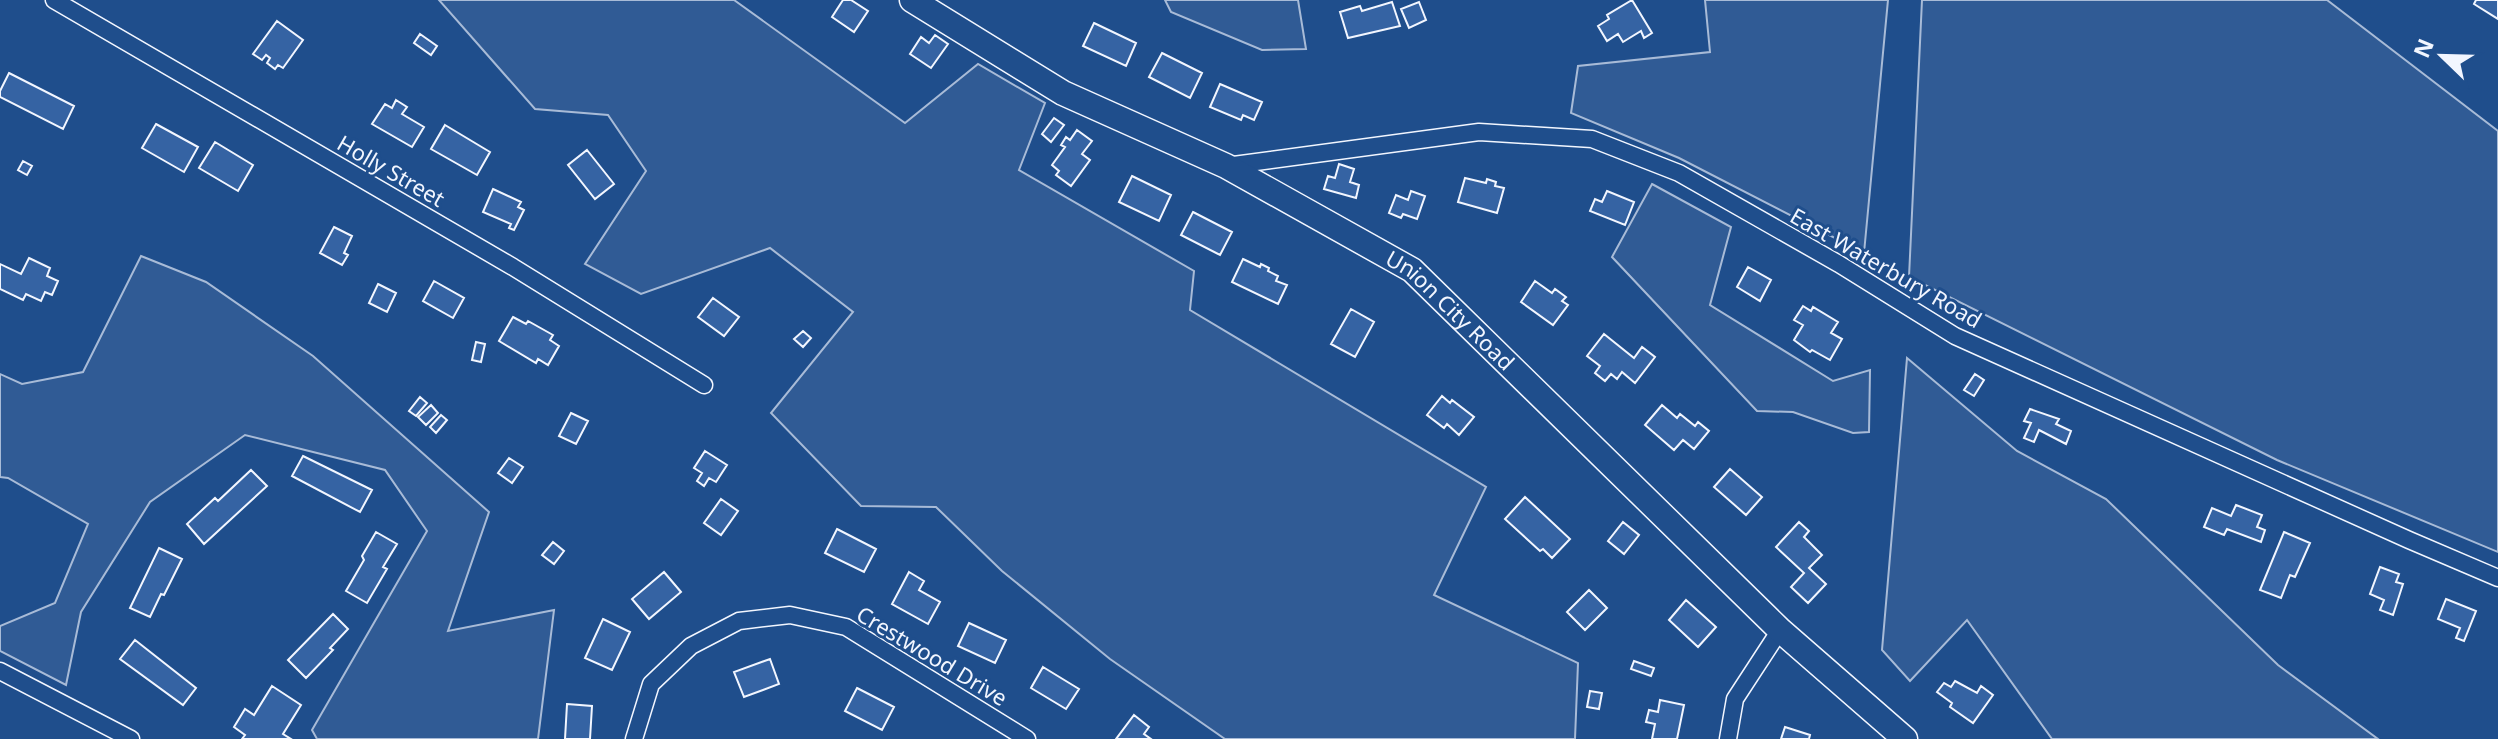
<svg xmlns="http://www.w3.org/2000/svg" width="2498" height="739" viewBox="0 0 2498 739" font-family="'Noto Sans',sans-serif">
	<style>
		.green { fill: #305b95; stroke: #a8bbd7; stroke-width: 2 }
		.building { fill: #3563a3; stroke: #f2f6ff; stroke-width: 2 }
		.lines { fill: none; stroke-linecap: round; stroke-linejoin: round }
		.street-casing { stroke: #f2f6ff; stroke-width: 19 }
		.secondary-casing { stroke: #f2f6ff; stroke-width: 27 }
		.street { stroke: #1f4e8c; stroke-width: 16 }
		.secondary { stroke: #1f4e8c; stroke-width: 24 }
		.labels { text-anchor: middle; stroke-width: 6; stroke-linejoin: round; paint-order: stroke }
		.street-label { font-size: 22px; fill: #f2f6ff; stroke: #1f4e8c }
	</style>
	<rect width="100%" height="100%" fill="#1f4e8c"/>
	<path class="green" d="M439,0H734L905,123L978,64L1045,103L1019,170L1194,271L1190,310L1486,487L1434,595L1578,663L1575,739H1225L1110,659L1002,571L936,507L861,506L771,413L853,312L770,248L641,294L585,264L646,171L608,115L535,109Z
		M1165,0H1298L1306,49L1262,50L1171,12Z
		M1705,0H1888L1864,253L1679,158L1571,113L1578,66L1710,52Z
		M1922,0H2327L2498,131V552L2277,460L1909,277Z
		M1652,184L1731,227L1710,305L1833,381L1870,370L1869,432L1853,433L1793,412L1757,411L1612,257Z
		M141,256L206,282L313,356L489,512L448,631L554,610L538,739H317L312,730L427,531L385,470L245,435L150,502L81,612L66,685L0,651V626L55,603L88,524L8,478L0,477V374L22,384L83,372Z
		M1907,358L2017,451L2106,499L2278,665L2378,739H2052L1967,620L1910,681L1882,650Z"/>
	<path class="building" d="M843,0H851L868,11L854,32L832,17Z
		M1632,0L1652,33L1644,38L1641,31L1623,42L1618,34L1607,41L1598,26L1609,19L1607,15Z
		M2476,0H2498V19L2474,4Z
		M1392,2L1400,26L1348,38L1340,12L1360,6L1362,11Z
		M1419,2L1426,20L1409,28L1401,9Z
		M277,21L303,40L283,68L278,65L275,69L267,63L270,58L266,55L262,60L253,54Z
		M1094,23L1136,43L1126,66L1083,46Z
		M420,34L437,46L431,55L414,43Z
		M935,35L948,44L931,68L910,54L921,37L929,43Z
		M1162,53L1202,73L1190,98L1149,77Z
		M9,73L74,106L63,129L0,97V91Z
		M1220,84L1262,102L1254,120L1243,115L1241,120L1210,107Z
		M396,100L407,107L402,114L424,127L412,147L372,124L385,104L392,108Z
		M1054,118L1064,125L1051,142L1042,134Z
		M156,124L198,147L184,172L142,148Z
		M445,125L490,152L477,175L431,149Z
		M1077,130L1092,141L1082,154L1090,160L1071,186L1056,175L1059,171L1052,165L1065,147L1061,145L1066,137L1070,140Z
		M215,142L253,165L238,191L199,168Z
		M587,150L614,184L595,199L568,165Z
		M23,161L32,166L27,175L18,170Z
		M1339,164L1354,169L1350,182L1359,185L1356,198L1324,189L1328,176L1335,178Z
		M1132,176L1171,195L1159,221L1119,202Z
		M1465,178L1486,183L1487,179L1496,182L1495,186L1504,188L1497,213L1458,202Z
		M493,189L521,202L518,207L524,210L514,230L509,228L511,224L483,212Z
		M1411,191L1425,196L1417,219L1403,214L1401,218L1389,213L1396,195L1408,200Z
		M1607,191L1634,202L1625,225L1590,211L1595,199L1602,202Z
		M1193,212L1232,232L1220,255L1181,235Z
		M334,227L352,236L344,253L348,255L342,265L320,253Z
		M29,258L50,268L47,276L58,281L52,295L45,292L41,301L26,294L23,300L0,289V264L21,274Z
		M1243,259L1260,267L1261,264L1269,268L1268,271L1278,276L1276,281L1287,285L1278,304L1232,282Z
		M1748,267L1771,280L1760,301L1737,287Z
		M434,281L464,298L453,318L423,301Z
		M1535,281L1552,293L1555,289L1566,297L1562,301L1568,305L1553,325L1521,302Z
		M378,284L396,293L387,312L369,303Z
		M713,298L739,317L724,336L698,317Z
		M1803,306L1811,311L1813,307L1838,322L1831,333L1842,339L1830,360L1812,350L1810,352L1794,340L1803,325L1794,320Z
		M1351,309L1374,322L1355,357L1331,344Z
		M513,317L526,324L528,321L553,335L550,340L559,346L548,365L538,359L536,363L499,341Z
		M803,331L811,338L803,347L794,339Z
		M1604,334L1634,358L1642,347L1655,357L1635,383L1622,372L1617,379L1611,374L1605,381L1595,373L1600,366L1587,356Z
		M476,342L485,344L481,362L472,360Z
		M1975,374L1984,380L1974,396L1964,390Z
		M1442,396L1450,403L1452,400L1474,417L1459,435L1447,424L1444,428L1427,415Z
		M420,397L427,403L416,416L409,411Z
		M431,405L438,413L426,425L418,417Z
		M1662,405L1677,418L1680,414L1695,426L1698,422L1709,431L1694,449L1683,440L1674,450L1645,425Z
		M2030,409L2059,419L2056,424L2071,431L2066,444L2039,430L2034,442L2024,438L2031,423L2024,421Z
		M571,413L588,421L576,444L559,436Z
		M441,415L447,420L436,433L430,427Z
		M705,451L727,465L716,482L709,478L704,486L697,481L702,473L694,468Z
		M303,456L372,490L360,512L292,476Z
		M509,458L523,467L512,483L498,473Z
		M1730,469L1762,497L1746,515L1714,487Z
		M251,470L267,486L204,544L187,524L215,498L218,501Z
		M1525,497L1570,539L1552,558L1543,549L1540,551L1505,519Z
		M721,499L738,511L721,535L704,523Z
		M2236,505L2262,515L2257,527L2265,530L2261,542L2227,529L2224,535L2204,527L2212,508L2231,516Z
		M1623,522L1639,535L1624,554L1608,541Z
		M1799,522L1809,531L1804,537L1822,555L1809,568L1826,584L1808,603L1791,587L1804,573L1776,547Z
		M837,529L876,549L864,572L825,553Z
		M376,532L397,544L383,567L387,569L367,603L346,591L364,560L362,556Z
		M2284,532L2310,543L2295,577L2290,575L2281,598L2260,590Z
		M553,542L564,551L554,564L542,555Z
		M159,548L182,559L164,595L161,594L150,617L130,608Z
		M2380,567L2399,574L2396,582L2403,584L2393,615L2380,610L2384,600L2370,594Z
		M664,572L681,592L649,619L632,599Z
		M909,572L924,581L919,590L940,602L928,624L892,604Z
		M1589,590L1607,608L1585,630L1567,612Z
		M2446,599L2476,611L2464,641L2456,638L2460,628L2438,619Z
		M1686,600L1716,627L1698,647L1669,620Z
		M333,614L348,629L330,648L333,650L306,678L288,660Z
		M603,619L630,632L612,670L585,658Z
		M969,623L1006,640L995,663L958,646Z
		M135,640L196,688L183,705L120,659Z
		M770,659L779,684L744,697L734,672Z
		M1634,661L1654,668L1651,676L1631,669Z
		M1043,667L1079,689L1066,709L1031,688Z
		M1955,681L1977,693L1981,686L1993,695L1973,723L1950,707L1952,703L1937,692L1944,683L1951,687Z
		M272,686L301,705L283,734L291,739H242L245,735L234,727L245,709L254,715Z
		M857,688L894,707L882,730L845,711Z
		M1590,691L1602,693L1599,709L1587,707Z
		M1660,700L1684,705L1677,739H1652L1655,724L1646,722L1649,710L1658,712Z
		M567,704L592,706L590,739H565Z
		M1134,715L1149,727L1144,734L1151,739H1116Z
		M1785,727L1810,735L1809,739H1781Z"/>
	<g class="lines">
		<g class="street-casing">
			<path id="street" d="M54,0L513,267L704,385
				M1226,166L1479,132L1592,139L1679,173L1839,264L1955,336L2409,540L2498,578
				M0,671L131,739
				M634,739L651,684L691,646L739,621L790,615L846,627L1027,739
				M1728,739L1735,699L1780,630"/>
		</g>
		<g class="secondary-casing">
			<g id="secondary">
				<path id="s1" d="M912,0L1063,93L1226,166L1412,270L1780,630L1905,739"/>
			</g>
		</g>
		<use href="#street" class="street"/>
		<use href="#secondary" class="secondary"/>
	</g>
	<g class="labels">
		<g class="street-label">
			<text transform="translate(391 171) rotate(30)" y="8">Holly Street</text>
			<text transform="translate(1886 268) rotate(30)" y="8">East Waterbury Road</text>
			<text dy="8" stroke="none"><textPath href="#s1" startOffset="624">Union City Road</textPath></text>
			<text transform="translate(932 656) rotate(31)" y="8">Crestwood Drive</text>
		</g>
	</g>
	<g transform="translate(2442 56) rotate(293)" stroke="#1f4e8c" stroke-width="6" paint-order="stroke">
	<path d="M0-6L14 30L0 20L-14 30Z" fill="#f2f6ff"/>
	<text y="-12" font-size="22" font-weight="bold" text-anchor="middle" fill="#f2f6ff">N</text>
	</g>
</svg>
